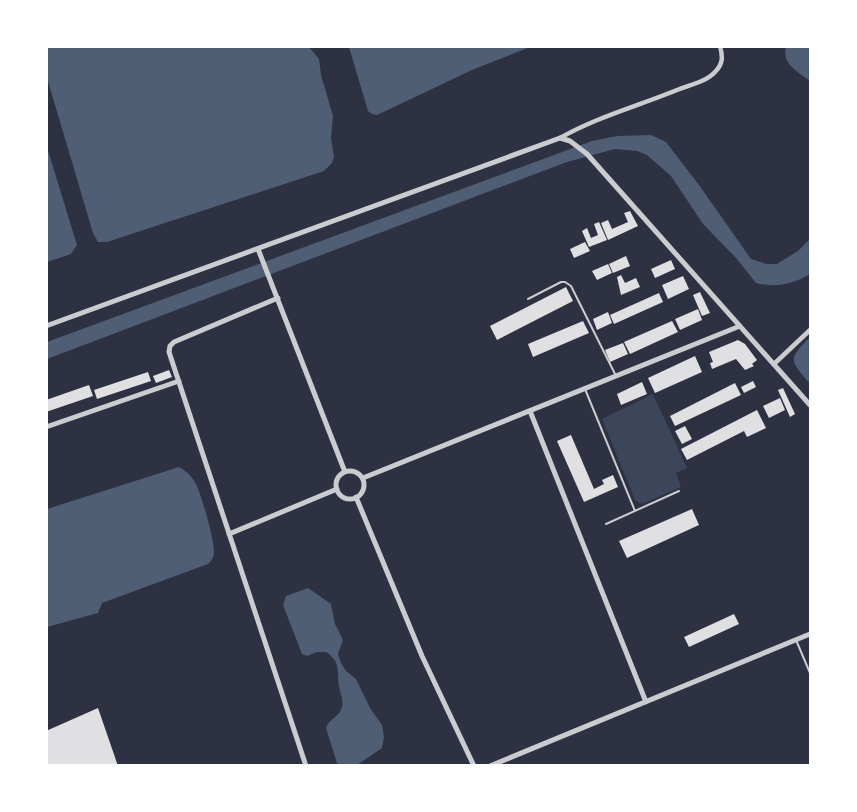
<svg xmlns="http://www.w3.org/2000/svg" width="857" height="812" viewBox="0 0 857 812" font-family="'Source Serif 4',serif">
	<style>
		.green { fill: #3c4559 }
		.water { fill: #4f5d75 }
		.building { fill: #e0e0e3 }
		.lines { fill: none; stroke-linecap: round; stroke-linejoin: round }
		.service { stroke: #caccd0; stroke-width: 2 }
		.minor { stroke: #caccd0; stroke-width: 4.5 }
		.tertiary { stroke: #caccd0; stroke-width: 5 }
	</style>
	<rect width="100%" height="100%" fill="#2d3142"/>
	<path class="green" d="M653,394L687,468L676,473L681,487L642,504L635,500L602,419Z"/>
	<path class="water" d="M46,47H309L319,59L321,75L333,116L331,138L334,157L332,163L324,171L107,242H98L93,233L47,78Z
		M349,47V46L530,47L472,70L377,115L372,114L368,111Z
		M786,47H810V81C799,72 781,64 786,47Z
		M651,135L666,142L699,185L751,259L766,264H777L798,251L810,239V274C794,284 774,288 756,283L737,259L703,224L671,176L647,155L637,151L615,149L567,162L47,359V342L592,141L617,136Z
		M46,144L77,245L71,254L47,262Z
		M810,337V384C790,360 787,360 810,337Z
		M179,467C186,471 192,476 196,484C202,496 214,539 214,552C214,558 211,561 208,564L102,603L98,613L47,627V509Z
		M308,588L331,604L335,624L343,640L338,654L341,663L346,671L356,679L370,708L382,725L384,737L382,748L357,765H340L337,763L326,728C328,720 337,718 341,710C345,700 340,695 339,686C337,671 341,662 326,652H317L307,656L302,654L283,605L286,596Z"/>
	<path class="building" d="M630,211L638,226L608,240L601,223L608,220L612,229L628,222L624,213Z
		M599,222L607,240L589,247L582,231L587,228L591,238L598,235L594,224Z
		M585,242L590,251L574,258L570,249Z
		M626,256L630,266L613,273L609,264Z
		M671,260L675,269L655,278L651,269Z
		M608,264L612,273L597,280L592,271Z
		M621,275L625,283L636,278L640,287L621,295L617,277Z
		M683,276L689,289L668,299L662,285Z
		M566,287L573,301L497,340L490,326Z
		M700,292L710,313L702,316L693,295Z
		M659,293L663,302L614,324L610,315Z
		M698,309L702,320L680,330L675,319Z
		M608,312L612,323L597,330L593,319Z
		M583,321L589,333L533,357L528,344Z
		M672,321L678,332L630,354L624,342Z
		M738,340L745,344L757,360L752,364L754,366L745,370L736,359L712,369L710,363L713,362L709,352Z
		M623,343L628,354L610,362L605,350Z
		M695,356L702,372L655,393L648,378Z
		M169,370L172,377L156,383L153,376Z
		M148,372L151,381L97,399L94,390Z
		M753,381L756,387L744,393L741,387Z
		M642,382L647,394L621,405L617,394Z
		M735,383L741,395L675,426L670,416Z
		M89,385L93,396L46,412V400Z
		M783,388L795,414L790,417L778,390Z
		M780,398L785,410L769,418L763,406Z
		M757,410L766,428L747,437L744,431L687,460L681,449Z
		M685,426L692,439L682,444L675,431Z
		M571,435L594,489L604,484L602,480L613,475L618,487L584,502L557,441Z
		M692,509L699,525L627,558L619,541Z
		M734,614L739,624L689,647L684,637Z
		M98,708L118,766H46V731Z"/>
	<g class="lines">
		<path class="service" d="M528,299L561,282H565L571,286L616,376
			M585,389L635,511
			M606,524L679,491
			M796,640L810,673"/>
		<path class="minor" d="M560,138C597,117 638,106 677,90C689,85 706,82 715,72C723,64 723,57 720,46
			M774,364L810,330"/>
		<path class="tertiary" d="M258,249L345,472
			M278,298L174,342L170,346L169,352L306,766
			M46,326L560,138L570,141L587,154L810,405
			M530,411L646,702
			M46,427L179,381
			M336 485a14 14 0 1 1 28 0a14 14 0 1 1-28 0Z
			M363,478L740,326
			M356,497L422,656L474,766
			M229,534L337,489
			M490,766L810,634"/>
	</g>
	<rect width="857" height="812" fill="none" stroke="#ffffff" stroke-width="96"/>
</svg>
